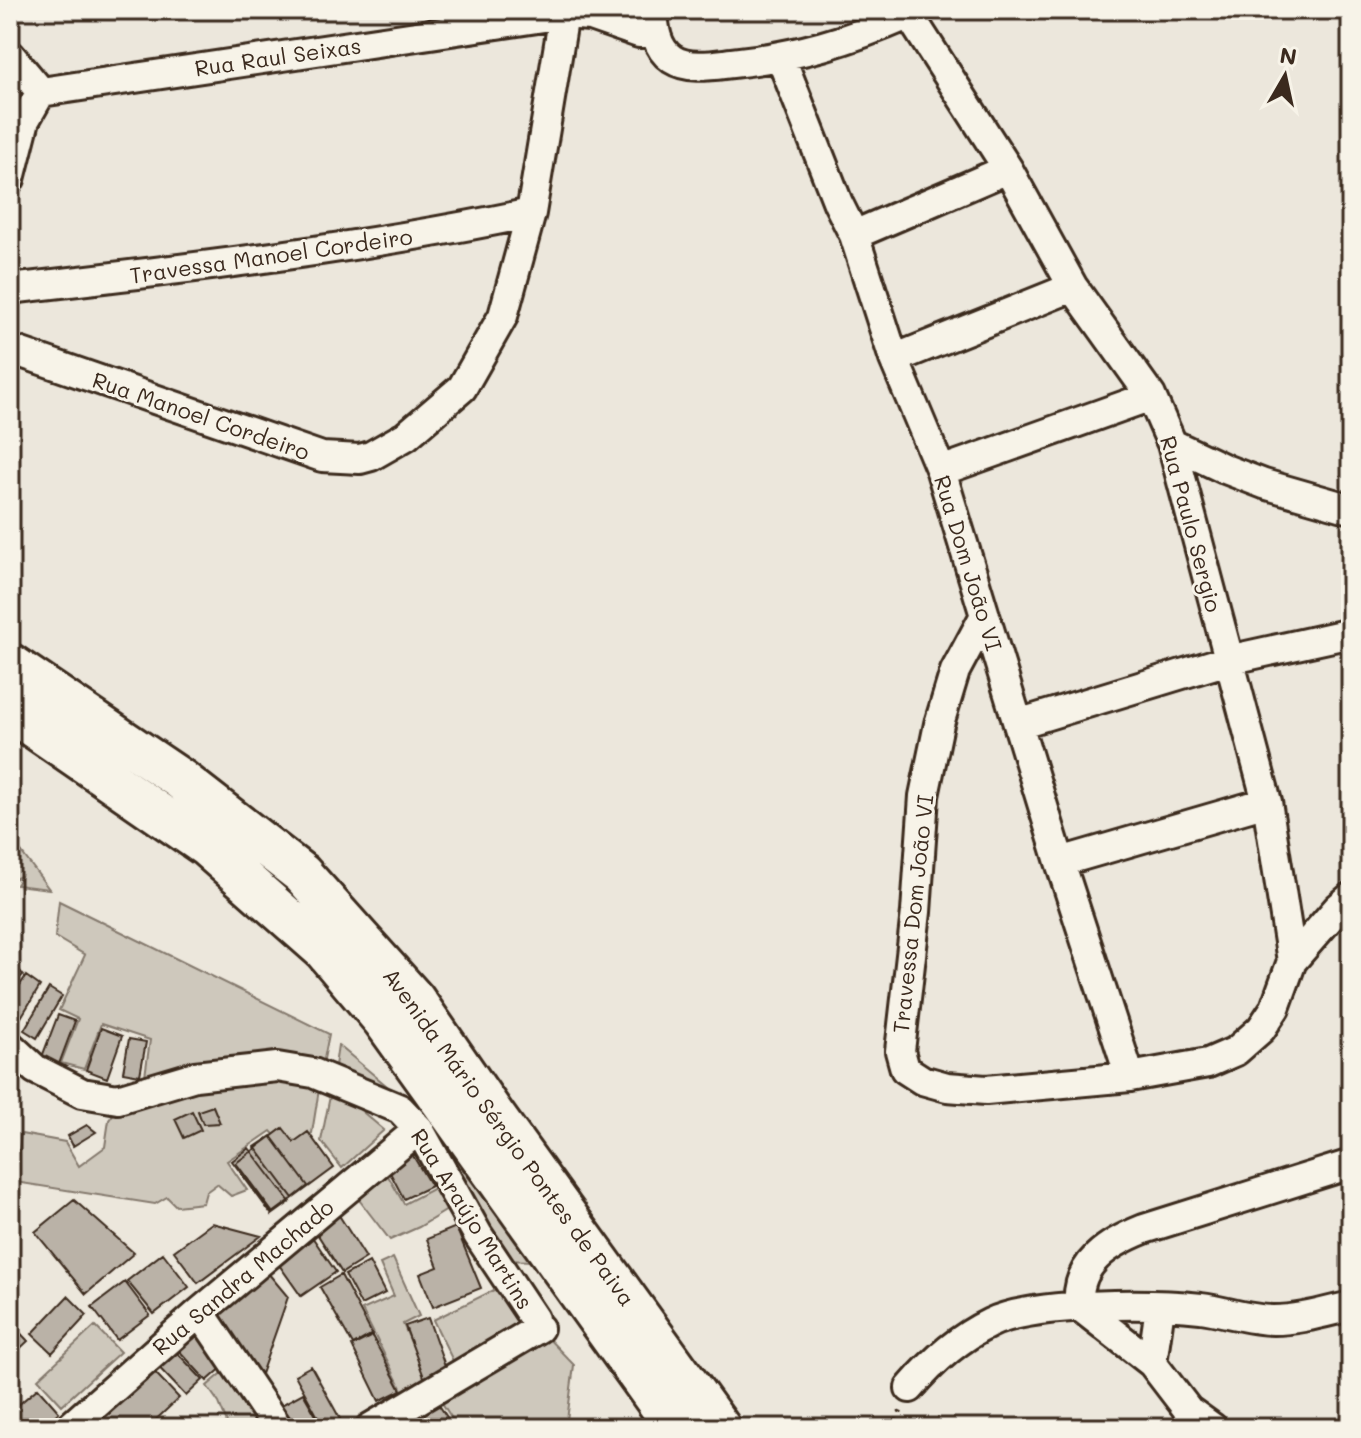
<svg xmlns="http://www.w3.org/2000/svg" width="1361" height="1438" viewBox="0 0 1361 1438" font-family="Mali,sans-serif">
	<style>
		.green { fill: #cec8bc; stroke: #84796d; stroke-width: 2 }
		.building { fill: #bab2a7; stroke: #3b2a1e; stroke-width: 2 }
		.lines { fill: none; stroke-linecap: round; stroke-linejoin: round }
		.minor-casing { stroke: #3b2a1e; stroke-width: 34 }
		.secondary-casing { stroke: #3b2a1e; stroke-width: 46 }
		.path { stroke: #3b2a1e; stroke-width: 5; stroke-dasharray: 2 6; stroke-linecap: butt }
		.minor { stroke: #f7f3e8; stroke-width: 28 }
		.secondary { stroke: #f7f3e8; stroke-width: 40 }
		.labels { text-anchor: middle; stroke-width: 6; stroke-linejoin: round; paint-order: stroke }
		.street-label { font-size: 22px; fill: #3b2a1e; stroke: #f7f3e8 }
	</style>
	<rect width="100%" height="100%" fill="#ece7dc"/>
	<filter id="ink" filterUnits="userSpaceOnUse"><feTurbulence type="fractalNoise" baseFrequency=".0125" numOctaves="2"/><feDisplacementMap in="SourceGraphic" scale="16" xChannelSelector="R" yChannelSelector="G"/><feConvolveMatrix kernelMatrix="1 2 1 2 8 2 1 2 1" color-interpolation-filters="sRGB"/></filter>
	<g filter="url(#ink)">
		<path class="green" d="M10,837L49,889L16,885L21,876L10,881Z
			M59,901L329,1034L323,1064L226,1062L145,1076L150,1040L101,1024L84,1069L61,1063L78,1019L59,1010L85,955L55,937Z
			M338,1045L417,1111L334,1073Z
			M212,1077L320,1083L312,1133L286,1148L271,1131L227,1161L247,1190L231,1196L217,1184L206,1192L203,1203L176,1206L167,1197L155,1204L15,1182L21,1134L65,1142L79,1166L105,1147L109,1120L122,1102Z
			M332,1086L384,1130L342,1168L321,1141Z
			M427,1123L532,1261L503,1260Z
			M383,1167L404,1204L438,1186L452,1207L419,1227L390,1240L353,1192Z
			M393,1258L419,1316L403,1324L431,1388L406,1398L362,1310L394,1296L380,1264Z
			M502,1286L525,1333L456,1367L433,1320Z
			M95,1326L120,1352L62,1405L38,1379Z
			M542,1332L574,1365L566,1428H458L437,1395Z
			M226,1370L241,1390L255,1424L244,1428H229L219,1403L207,1386Z"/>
		<path class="building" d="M10,958L23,975L10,987Z
			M26,976L40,986L17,1024L10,1020V1000Z
			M49,988L62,996L37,1038L24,1030Z
			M58,1015L75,1021L59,1064L42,1057Z
			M101,1028L122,1036L107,1078L86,1070Z
			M129,1039L146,1042L140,1075L123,1072Z
			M213,1106L220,1123L203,1124L198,1111Z
			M192,1111L201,1130L184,1138L175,1119Z
			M87,1125L96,1132L73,1146L68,1136Z
			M283,1128L294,1142L308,1132L334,1168L273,1213L236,1163Z
			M271,1136L308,1186L293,1198L255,1147Z
			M249,1148L290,1202L272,1215L232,1161Z
			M409,1149L431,1186L404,1199L387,1167Z
			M74,1200L134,1253L86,1294L35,1232Z
			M335,1209L366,1258L342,1273L311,1224Z
			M212,1223L261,1236L198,1283L174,1251Z
			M456,1227L481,1288L433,1307L420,1274L438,1267L427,1239Z
			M306,1228L336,1272L301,1296L270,1252Z
			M163,1253L189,1287L154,1314L127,1281Z
			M369,1262L385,1293L361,1305L345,1275Z
			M263,1267L288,1297L261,1374L209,1313Z
			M341,1275L372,1334L353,1345L320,1287Z
			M125,1282L150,1315L117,1340L92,1307Z
			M68,1296L87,1315L52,1353L32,1334Z
			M428,1318L449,1377L427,1385L405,1326Z
			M10,1322L28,1341L10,1358Z
			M190,1329L224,1366L207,1381L173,1344Z
			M372,1336L401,1390L379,1401L352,1346Z
			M168,1343L203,1380L186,1396L151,1359Z
			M146,1363L179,1398L147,1428H77Z
			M311,1366L344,1426L339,1428H324L295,1375Z
			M38,1388L59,1412L41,1428H13L10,1424V1412Z
			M303,1393L323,1428H285L274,1409Z
			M437,1402L454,1428H422L414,1416Z"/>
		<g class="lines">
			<g class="minor-casing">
				<path id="minor" d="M653,10C654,28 656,48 672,59C689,70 714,65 732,63C798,56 848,41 908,15
					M906,10L1008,169L1073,287L1151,396L1172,444L1267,802L1292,961
					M10,55L41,92
					M781,58L838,203L854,235L894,359L941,471L1060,862L1130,1077
					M41,92L564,14L590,16L639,33H655
					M10,179L25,120L41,92
					M854,235L1008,169
					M10,289C185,269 359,249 531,213
					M10,349L322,457L360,459L371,456L406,436L462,388L503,316L531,213L564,14
					M894,359L1073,287
					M1172,444L1225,469L1264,484L1351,509
					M941,471L1151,396
					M984,617L955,671L939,724L924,796L916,912L900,1051L905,1069L922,1080L947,1087L986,1090L1130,1077L1208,1063L1236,1051L1261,1029L1275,1008L1292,961L1338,908L1351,897
					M1018,724L1228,660L1351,633
					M1060,862L1267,802
					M10,1046L35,1069L82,1093L118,1099L195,1076L277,1067L313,1073L400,1109L419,1129L478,1235L534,1319
					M1079,1306C1075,1263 1109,1243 1144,1229L1351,1164
					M1079,1306L1152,1363L1188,1410L1213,1428
					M200,1312L278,1428
					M1152,1363L1160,1307
					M910,1388C932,1362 959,1338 990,1323C1032,1302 1152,1303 1201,1308C1225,1311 1249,1320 1273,1320C1300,1320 1325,1312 1351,1306
					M69,1428L200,1312L419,1129
					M370,1428L539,1328"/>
			</g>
			<g class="secondary-casing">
				<path id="secondary" d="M10,664L180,779L302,874L414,999L496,1118L720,1428
					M10,711L206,846L324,950L384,1021L676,1428"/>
			</g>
			<path class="path" d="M894,1428L901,1410"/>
			<use href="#minor" class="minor"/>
			<use href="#secondary" class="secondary"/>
		</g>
	</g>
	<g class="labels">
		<g class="street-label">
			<text transform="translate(278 57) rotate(-8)" y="8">Rua Raul Seixas</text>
			<text transform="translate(271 256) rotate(-8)" y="8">Travessa Manoel Cordeiro</text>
			<text transform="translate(201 416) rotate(19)" y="8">Rua Manoel Cordeiro</text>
			<text transform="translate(1191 524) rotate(75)" y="8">Rua Paulo Sergio</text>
			<text transform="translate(968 563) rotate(73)" y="8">Rua Dom João VI</text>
			<text transform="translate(913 914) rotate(-84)" y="8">Travessa Dom João VI</text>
			<text transform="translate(509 1137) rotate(54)" y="8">Avenida Mário Sérgio Pontes de Paiva</text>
			<text transform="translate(472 1219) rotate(58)" y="8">Rua Araújo Martins</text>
			<text transform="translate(243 1277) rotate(-40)" y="8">Rua Sandra Machado</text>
		</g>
	</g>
	<rect width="1361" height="1438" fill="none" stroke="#f7f3e8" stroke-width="40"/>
	<rect x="20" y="20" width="1321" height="1398" fill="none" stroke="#3b2a1e" stroke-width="3" filter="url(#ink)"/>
	<g transform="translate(1285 76) rotate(9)" stroke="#f7f3e8" stroke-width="6" paint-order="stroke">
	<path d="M0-6L14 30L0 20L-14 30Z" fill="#3b2a1e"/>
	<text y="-12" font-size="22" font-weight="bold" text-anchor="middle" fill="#3b2a1e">N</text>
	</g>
</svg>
